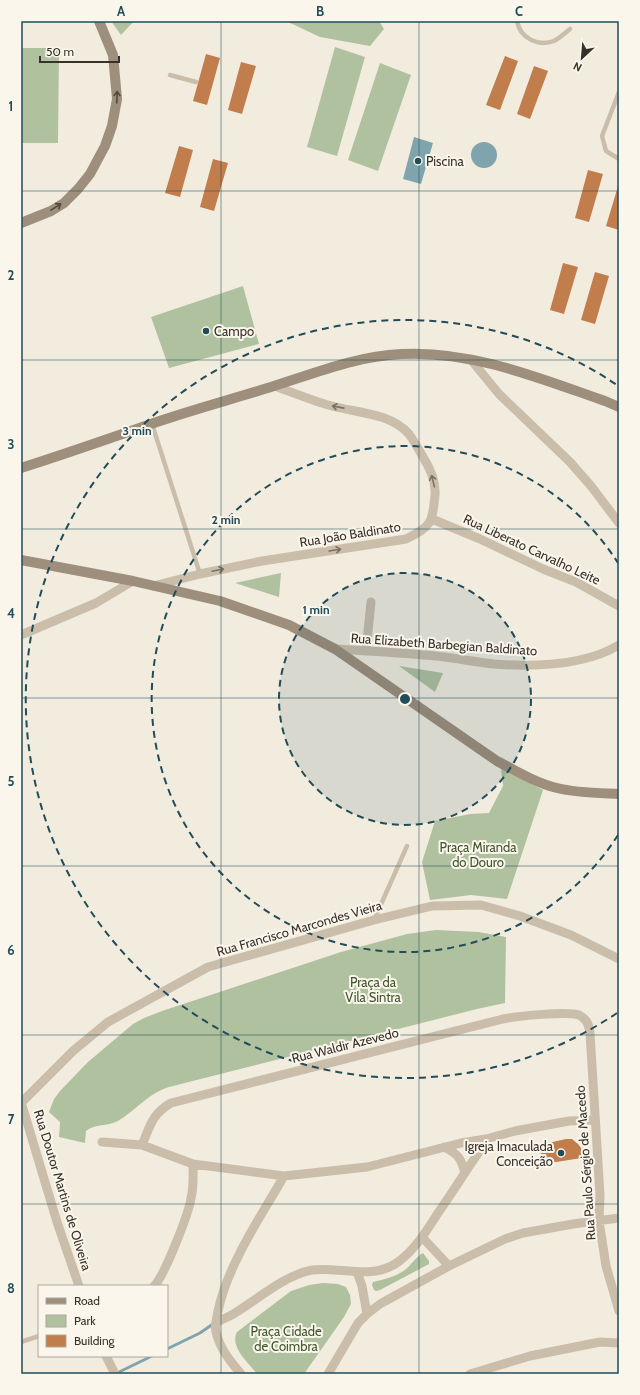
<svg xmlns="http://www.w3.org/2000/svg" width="640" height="1395" viewBox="0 0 640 1395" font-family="Cabin,sans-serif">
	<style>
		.green { fill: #b0c19f }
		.water { fill: #7fa4ae }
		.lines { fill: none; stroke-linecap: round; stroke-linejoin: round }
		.stream { stroke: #7fa4ae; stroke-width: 3 }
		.building { fill: #c27d4d }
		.lane { stroke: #cabeab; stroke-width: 4.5 }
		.street { stroke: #cabeab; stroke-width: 9 }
		.secondary { stroke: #9e8e7c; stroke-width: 10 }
		.oneway { stroke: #52483e }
		.oneway2 { stroke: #7a7064 }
		.grid { fill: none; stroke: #214c59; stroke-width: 1; stroke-opacity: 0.55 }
		.ring { fill: none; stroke: #214c59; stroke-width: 2; stroke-dasharray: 7 5 }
		.poi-dot { fill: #214c59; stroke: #faf6ec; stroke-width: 1.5 }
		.labels { text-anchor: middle; stroke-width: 4; stroke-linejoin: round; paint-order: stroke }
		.poi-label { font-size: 13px; fill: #38312a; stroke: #faf6ec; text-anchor: start }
		.street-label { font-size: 13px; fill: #38312a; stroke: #faf6ec }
		.park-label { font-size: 13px; fill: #41562f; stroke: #faf6ec }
		.centre { fill: #214c59; stroke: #faf6ec; stroke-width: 2 }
		.ring-label { font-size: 12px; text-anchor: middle; font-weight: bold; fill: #214c59; stroke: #faf6ec; stroke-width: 4; stroke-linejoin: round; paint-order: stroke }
		.neatline { fill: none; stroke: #214c59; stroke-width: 1.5 }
		.grid-label { font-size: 13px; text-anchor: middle; font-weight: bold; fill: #214c59 }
	</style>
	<rect width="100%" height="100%" fill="#f2ecdf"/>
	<path class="green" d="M111,21H134L121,35Z
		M286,21H379L384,29L370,46L320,37Z
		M335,47L365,57L337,156L307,147Z
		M21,48H59L58,143H21Z
		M380,63L411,75L378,171L348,160Z
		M243,286L259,344L169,368L151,317Z
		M281,573L279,597L235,583Z
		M399,666L443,673L435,692Z
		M501,769L543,790L507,899L471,895L430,900L422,862L435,821L470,814L489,813L503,786Z
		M436,930L479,932L506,937L505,1003L477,1009L169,1087C149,1093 136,1110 118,1121C106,1127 96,1123 86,1131L85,1143L59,1137L60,1122L49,1112L54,1099L60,1091L88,1062L133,1024L144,1018L162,1011L341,952L407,934Z
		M423,1253L429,1261V1264L380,1290L376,1291L374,1290L372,1285L373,1282C385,1279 396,1277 406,1269C412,1264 417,1256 423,1253Z
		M323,1283L338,1284L346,1287L350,1295L351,1304L344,1317L304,1374H257C249,1363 229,1347 237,1332L291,1291L309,1285Z"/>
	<path class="water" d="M414,137L433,143L421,184L403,179Z
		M471 155a13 13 0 1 1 26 0a13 13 0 1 1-26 0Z"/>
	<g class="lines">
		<path class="stream" d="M167,1349L200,1333L213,1324
			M117,1373L152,1356"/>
	</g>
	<path class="building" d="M206,54L220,58L207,105L193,101Z
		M505,56L518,61L500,110L486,105Z
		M241,62L256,66L242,114L228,110Z
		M534,66L548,71L530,119L517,114Z
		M179,146L193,150L180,197L165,193Z
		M213,159L228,163L214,211L200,207Z
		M588,170L603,174L589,222L575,218Z
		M619,183V230L606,226Z
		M563,263L578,267L564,314L550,310Z
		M595,272L609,276L595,324L581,320Z
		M566,1139H572L578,1144L581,1148L582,1158L543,1164L539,1145Z"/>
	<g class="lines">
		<path class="lane" d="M517,21C520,38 538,47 554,41C560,38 565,33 570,29
			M170,75L196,82
			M619,92L602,136L606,151L619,159
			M152,424L200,574
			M374,920L407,846
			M21,1342L39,1336"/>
		<path class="street" d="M472,361L499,394L570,462L591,486L619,523
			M432,519L480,539L543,569L576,582L619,606
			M153,586L200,574L262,561L406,539C432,526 432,523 435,495C436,482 430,468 423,457C419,450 414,441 409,434C390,413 358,413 332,406C313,401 294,393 275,386
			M21,635L96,603L133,581
			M335,649C369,651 403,653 436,656C455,658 475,662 494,664C534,667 584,666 619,645
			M366,651L371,602
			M21,1102L57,1222L79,1286
			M21,1103L73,1051L108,1022L208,967L374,920L432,906L481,905L520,916L571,935L619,959
			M102,1142L142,1145L193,1164L284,1176L367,1167L461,1143L486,1139L515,1131L569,1121L595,1120
			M142,1145C150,1126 152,1114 171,1103L503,1019C517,1016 568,1011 579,1015C587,1019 589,1025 590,1033L600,1195L599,1221L606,1266L619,1311
			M444,1147C458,1154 461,1158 465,1173
			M422,1237L449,1266
			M357,1272L362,1286L367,1314
			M154,1286C164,1277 189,1213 191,1198C194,1187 193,1175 193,1164
			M216,1323C222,1319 229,1317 235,1313C258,1299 285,1275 312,1270C340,1266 372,1281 398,1262C415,1250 427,1230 438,1213C452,1193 465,1172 479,1152L486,1139
			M106,1356L115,1374
			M241,1374C230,1361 220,1349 216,1332C214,1325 217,1318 218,1311C228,1264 260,1218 284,1176
			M328,1374L358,1323L367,1314L380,1304L449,1266L505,1239L523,1233L573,1224L619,1218
			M470,1374L530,1356L600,1342L619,1343"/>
		<path class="secondary" d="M21,223L51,211L64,203L78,189L90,174L105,146L112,126L117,99L113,55L99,21
			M21,468C65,454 108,439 151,424C191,410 233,399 274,386C315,373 357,356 401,354C471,350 539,378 605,401L619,407
			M21,560L133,581L220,601L289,625L335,649L497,761C516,771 536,783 557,788C577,793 598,793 619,794"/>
	</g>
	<defs><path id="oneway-shaft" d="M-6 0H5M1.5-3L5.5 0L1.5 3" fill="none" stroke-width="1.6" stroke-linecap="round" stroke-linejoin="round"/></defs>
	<g class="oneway">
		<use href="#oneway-shaft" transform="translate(117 97) rotate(-88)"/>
		<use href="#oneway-shaft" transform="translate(56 207) rotate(-32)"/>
	</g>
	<g class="oneway2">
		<use href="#oneway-shaft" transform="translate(338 407) rotate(-169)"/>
		<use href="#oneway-shaft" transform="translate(433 481) rotate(-104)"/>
		<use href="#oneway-shaft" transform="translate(335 550) rotate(-9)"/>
		<use href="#oneway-shaft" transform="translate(218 570) rotate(-12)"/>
	</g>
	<path class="grid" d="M221,21V1374M419,21V1374M21,191H619M21,360H619M21,529H619M21,698H619M21,866H619M21,1035H619M21,1204H619"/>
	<circle cx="405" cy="699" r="126" fill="#214c59" fill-opacity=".12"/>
	<g class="ring">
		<circle cx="405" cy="699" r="126"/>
		<path d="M618 835A253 253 0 1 1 618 563"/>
		<path d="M617 1013A379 379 0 1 1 617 385"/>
	</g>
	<g class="poi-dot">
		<circle cx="418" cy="161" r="4"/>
		<circle cx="206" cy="331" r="4"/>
		<circle cx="561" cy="1153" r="4"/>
	</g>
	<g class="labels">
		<g class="poi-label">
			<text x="426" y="166">Piscina</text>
			<text x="214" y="336">Campo</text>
			<text x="553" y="1151" text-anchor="end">Igreja Imaculada<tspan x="553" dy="15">Conceição</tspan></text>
		</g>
		<g class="street-label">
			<text transform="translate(350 534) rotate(-9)" y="5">Rua João Baldinato</text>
			<text transform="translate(532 549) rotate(25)" y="5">Rua Liberato Carvalho Leite</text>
			<text transform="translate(444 644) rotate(4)" y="5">Rua Elizabeth Barbegian Baldinato</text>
			<text transform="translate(299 928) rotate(-16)" y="5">Rua Francisco Marcondes Vieira</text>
			<text transform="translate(345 1045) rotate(-14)" y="5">Rua Waldir Azevedo</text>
			<text transform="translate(585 1163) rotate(-94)" y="5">Rua Paulo Sérgio de Macedo</text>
			<text transform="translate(63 1190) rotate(73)" y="5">Rua Doutor Martins de Oliveira</text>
		</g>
		<g class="park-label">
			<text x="478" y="852">Praça Miranda<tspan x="478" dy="15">do Douro</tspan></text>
			<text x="373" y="987">Praça da<tspan x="373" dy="15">Vila Sintra</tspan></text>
			<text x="286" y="1336">Praça Cidade<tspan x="286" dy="15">de Coimbra</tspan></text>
		</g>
	</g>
	<circle cx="405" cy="699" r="6" class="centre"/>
	<g class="ring-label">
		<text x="137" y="435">3 min</text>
		<text x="226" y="524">2 min</text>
		<text x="316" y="614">1 min</text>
	</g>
	<rect width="640" height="1395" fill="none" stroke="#faf6ec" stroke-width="44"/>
	<rect x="38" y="1285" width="130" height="72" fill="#faf6ec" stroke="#aca79e"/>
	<rect x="46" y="1298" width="20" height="6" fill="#9e8e7c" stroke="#aca79e"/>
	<text x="74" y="1305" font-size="12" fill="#38312a">Road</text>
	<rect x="46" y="1315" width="20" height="12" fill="#b0c19f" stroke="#aca79e"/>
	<text x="74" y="1325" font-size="12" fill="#38312a">Park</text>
	<rect x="46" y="1335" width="20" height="12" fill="#c27d4d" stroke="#aca79e"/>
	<text x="74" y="1345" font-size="12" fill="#38312a">Building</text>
	<g transform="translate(582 58) rotate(206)" stroke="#faf6ec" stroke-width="3" paint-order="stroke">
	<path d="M0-3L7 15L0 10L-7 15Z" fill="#38312a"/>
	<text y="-6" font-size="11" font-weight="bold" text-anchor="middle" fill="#38312a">N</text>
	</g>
	<path d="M40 56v6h79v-6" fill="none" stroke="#38312a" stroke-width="2"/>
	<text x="46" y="56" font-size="12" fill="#38312a" stroke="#faf6ec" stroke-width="3" paint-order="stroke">50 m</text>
	<rect x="22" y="22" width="596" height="1351" class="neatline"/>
	<g class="grid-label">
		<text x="121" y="16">A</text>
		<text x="320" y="16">B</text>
		<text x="519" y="16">C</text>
		<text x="11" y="111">1</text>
		<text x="11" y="280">2</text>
		<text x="11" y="449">3</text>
		<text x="11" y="618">4</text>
		<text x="11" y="786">5</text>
		<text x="11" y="955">6</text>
		<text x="11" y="1124">7</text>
		<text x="11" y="1293">8</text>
	</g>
</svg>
